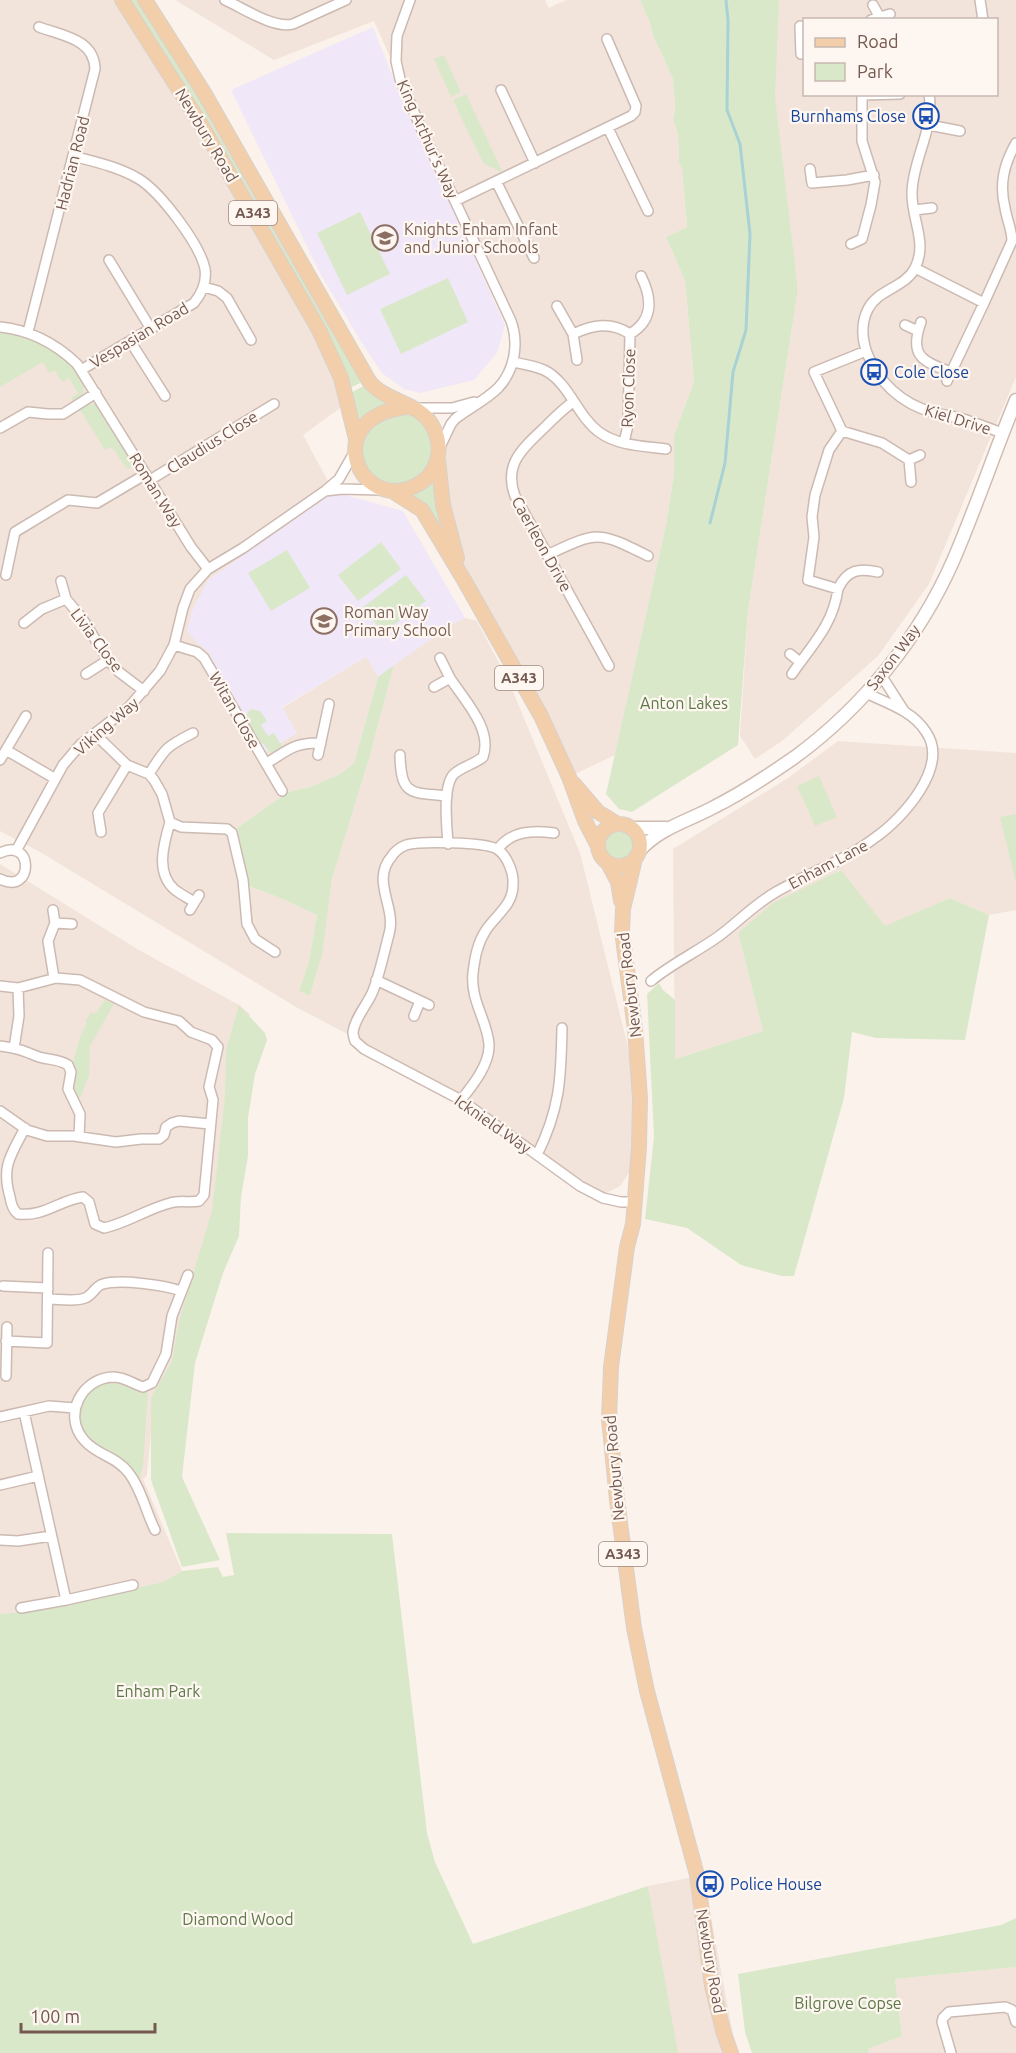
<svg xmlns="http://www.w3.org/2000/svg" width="1016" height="2053" viewBox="0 0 1016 2053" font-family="Ubuntu,sans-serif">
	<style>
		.residential { fill: #f2e4da; fill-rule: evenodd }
		.education { fill: #f0e7f8 }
		.green { fill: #dae8ca }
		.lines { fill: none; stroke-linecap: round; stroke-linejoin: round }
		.stream { stroke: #a8d2d4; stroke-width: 3 }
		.street-casing { stroke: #ccbab2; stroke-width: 12 }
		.secondary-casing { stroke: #d1bcb2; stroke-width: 15 }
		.primary-casing { stroke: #d8d1ce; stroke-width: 16 }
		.street { stroke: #fff; stroke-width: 9 }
		.secondary { stroke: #fff; stroke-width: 12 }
		.primary { stroke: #f2cfaa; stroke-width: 14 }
		.labels { text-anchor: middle; stroke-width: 4.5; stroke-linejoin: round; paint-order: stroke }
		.shield { fill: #fef7f1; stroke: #9d8880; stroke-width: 1.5 }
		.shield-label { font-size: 15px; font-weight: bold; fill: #745950 }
		.transit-label { font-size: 16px; fill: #164399; stroke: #fef7f1; text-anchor: start }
		.street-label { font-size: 16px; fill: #745950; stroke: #fef7f1 }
		.education-label { font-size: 16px; fill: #785e54; stroke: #fef7f1; text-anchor: start }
		.park-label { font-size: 16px; fill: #5d7849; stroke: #fef7f1 }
	</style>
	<rect width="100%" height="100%" fill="#fbf3eb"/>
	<path class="residential" d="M0,0H114L137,30L206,139L290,288L329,366L343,406L303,435L334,492L208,580L196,642L207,650L265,752L297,733L282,708L367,656L378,677L354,763L340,774L310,787L288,792L237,828L249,886L280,898L317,915L309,961L299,991L310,996L320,963L332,879L369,759L394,665L452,624L465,618L477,621L509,682L580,853L634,1071L631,1170L620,1186L606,1193L588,1187L503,1130L465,1096L296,1007L40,852L0,831Z
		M175,0H545L549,8L566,0H640L650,22L653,35L673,79L675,109L673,120L678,133L679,163L682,169L687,227L666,237L685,281L694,382L674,435V474L666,525L615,755L569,777L464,580L438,458L451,424L502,383L515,339L374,21L274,60Z
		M779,0H1016V377L929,584L878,656L782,741L755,759L740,736L748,611L798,289L773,87ZM804,20H996V94H804Z
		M838,741L1016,753V910L989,915L950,898L885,927L840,870L738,933L763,1031L675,1059L673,849L788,778Z
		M0,864L139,950L239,1005L250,1014L232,1121L224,1202L151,1433L147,1475L143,1479L182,1571L163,1582L32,1611L0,1614Z
		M703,1875L733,2034L739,2053H677L648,1886Z
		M1016,1967V2053H869L868,2049L902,2036L895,1979Z"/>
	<path class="education" d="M373,27L403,102L505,325L497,353L474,380L420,393L404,389L382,373L362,343L320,273L231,90Z
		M334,492L403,511L465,618L452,624L378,677L366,657L282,707L297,733L265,752L207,650L196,642L187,631L192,611L208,580Z"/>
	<path class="green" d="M128,0H139L170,48L364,381L348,389L343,364L324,329Z
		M640,0H779L775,97L798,289L748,611L738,745L632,812L619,809L606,794L666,525L674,474V435L694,382L685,281L666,237L687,227L682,169L679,163L678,133L673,120L675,109L673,79L653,35L650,22Z
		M444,55L461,92L451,97L434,59Z
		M466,94L503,173L483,163L453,100Z
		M360,212L390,274L347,295L317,233Z
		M448,278L468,322L401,354L380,309Z
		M0,332C12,333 25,335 36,340C50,347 91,375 83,393C81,397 77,400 73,402L71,398L78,393L69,378L62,382L55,370L49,373L43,362L0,387Z
		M367,384L388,403L372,409L357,425L349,394Z
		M84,404H95L101,410L134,466L127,469L112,447L105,450L81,411L78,412L76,408Z
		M405,413C419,417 429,426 431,441C440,498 356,496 361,445C361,438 369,428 373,421Z
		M435,476L441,528L408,494Z
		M381,542L401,569L358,601L338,575Z
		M287,550L310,588L271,611L248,573Z
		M406,575L426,601L383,633L363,607Z
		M394,665L369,759L332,879L322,955L310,996L299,991L309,961L317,915L280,898L249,886L237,828L288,792L310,787L340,774L354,763L378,677Z
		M251,709L260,711L267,721L261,725L268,736L274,733L282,746L278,750L270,753L263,743L261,744L245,716Z
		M819,776L837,817L815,826L797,786Z
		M1016,814V882L1000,817Z
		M603 846a15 15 0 1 1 30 0a15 15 0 1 1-30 0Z
		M841,870L885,926L950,898L989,915L965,1040L876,1038L852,1032L844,1098L794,1276H782L741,1265L687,1228L645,1219L654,1137L647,994L659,983L663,990L675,1000V1059L763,1031L738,933L773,903Z
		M105,1000L114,1004L90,1046L89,1076L79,1100L72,1089L76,1070L73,1062L80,1037L87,1023L85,1022L91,1012L95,1014Z
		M239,1005L265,1033L267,1040L255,1074L248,1118V1156L241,1197L239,1236L223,1273L195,1363L182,1477L220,1560L182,1567L151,1480V1398L172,1361L179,1321L212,1211L225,1097L226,1050Z
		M112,1380C123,1383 138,1392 148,1392L143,1467L139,1480C134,1469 124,1459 113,1453C99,1444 80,1440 78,1419C78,1415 80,1409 81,1405C83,1390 99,1384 112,1380Z
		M226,1533L392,1534L427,1833L435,1862L473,1944L648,1886L678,2053H0V1614L32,1611L163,1582L182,1571L218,1567L223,1577L234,1575Z
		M1016,1918V1967L895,1979L902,2036L868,2049L869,2053H752L745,2032L738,1974L1001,1925Z"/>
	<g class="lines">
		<path class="stream" d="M710,523L725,463L733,372L746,330L750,234L740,144L727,110L728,20L726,0"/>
		<g class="street-casing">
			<path id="street" d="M225,0C243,8 274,29 293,24L346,0
				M410,0L397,36L396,61L400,79L420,126L511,321C519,343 515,370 498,388C486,400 469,408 455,419L451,424L439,449
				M980,0L983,20
				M873,5L879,16
				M871,20L890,14
				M800,26L801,54
				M501,90L535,163
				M929,94C935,129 913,158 912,192C911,219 928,242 915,268C905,288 878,289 868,309C861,323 862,339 867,353C878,382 902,404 932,412C942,415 953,416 963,419C976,423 989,428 1002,433
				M862,95L900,94
				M929,125L960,131
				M608,128L648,211
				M73,156C96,162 119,167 139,179C160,192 200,244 205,269C207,282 202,293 194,303L81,370
				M810,169L812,183L847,180L874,175
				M496,181L534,258
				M455,201L631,116L635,112L636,106L607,39
				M914,210L932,208
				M851,244L862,239L871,205L875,182L862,141V94
				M109,260L151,329
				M915,268L984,303L1012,241C1012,230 1007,220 1005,208C999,184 1004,164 1016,143
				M204,287L218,291L227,298L251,340
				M557,306L573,334L577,360
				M921,322C909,355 921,361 951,372
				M905,325L918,331
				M0,327C31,330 55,343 77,364L191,547L208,569
				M28,332L95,69C94,39 63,36 39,27
				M573,334C592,325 611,321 630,334C654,320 652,298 641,276
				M130,341L165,396
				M866,351L814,372L842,431L882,443L909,460L920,455
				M513,362C523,364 535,366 544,370C569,382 577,416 599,432C618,446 644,446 666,449
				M947,381L984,303
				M573,402C563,409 554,418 545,427C523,448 503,464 515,496L609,666
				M414,408H452L474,402
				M0,428L28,412L48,414H63L96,393
				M842,431L829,450L815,495L812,517L814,537L808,580L838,589C847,569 860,568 878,572
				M624,443L628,425L630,334
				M909,460L911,482
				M150,480L274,404
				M325,491L342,489L380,490
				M547,555C598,531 598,531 648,556
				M6,575L15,532L68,500L97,503L146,474
				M61,581L66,599L82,618L108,660L119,672L144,691
				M24,623L42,609L66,599
				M174,645L197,652L204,658L282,791
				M790,654L800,662
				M440,658L450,678
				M86,674L108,660
				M792,674C812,645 833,625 838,589
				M881,675L904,711
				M434,687L450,678C464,700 493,729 483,757C475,764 463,766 454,774C442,786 447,827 448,844
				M96,735L127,765L149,774L154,780L162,794L170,822L181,827L227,829L232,833L243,880L247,924L255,939L275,952
				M6,750L54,778
				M318,755L329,704
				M400,755C401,797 411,792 447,796
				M0,760L26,716
				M267,763C288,750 295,742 321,743
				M149,774C165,749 165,747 193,733
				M170,822C164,843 155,872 174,889C180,894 188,898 194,902
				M101,832L98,813L127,765
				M498,849C511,831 532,830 554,833
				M16,851L63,765L81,744L129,707L160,671L174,645L183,608L190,589L208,569L243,548L325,491L339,479L355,451
				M0,853C34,836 34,896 0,879
				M53,910L55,923L48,941L54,978
				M190,910L199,895
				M55,923L72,924
				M376,980L429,1005
				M651,981C671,964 697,952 719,936C738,922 755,904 776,892C809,873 846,860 876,837C903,818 950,766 926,732C913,711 887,703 866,693
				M0,986L18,988L56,978L80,980L144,1012L179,1021L191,1032L212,1040L218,1047L209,1087L213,1100L204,1195L199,1201C189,1203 180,1200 170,1203C147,1209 127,1223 104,1228L95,1224L89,1202L83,1197C60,1200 44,1217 18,1214C13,1210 11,1204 10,1197C1,1166 11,1155 25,1128
				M414,1016L420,1001
				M0,1046C17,1048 24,1051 39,1057C49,1060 59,1059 68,1065L71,1072L68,1089L80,1114L79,1137
				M14,1048L19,1016L18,988
				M461,1100C473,1085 490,1064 489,1044C487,1020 470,1000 473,973C475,957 477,944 486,930C496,915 513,905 513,885C514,873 507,855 497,849C485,842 420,841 406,845C401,847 395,851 392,856C370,881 397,907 389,934C384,953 380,973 373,991C368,1004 355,1017 353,1032C353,1035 354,1038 355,1041L364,1049L461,1100L580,1186L603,1198L621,1202H635
				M0,1111L27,1130L47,1136H74L116,1142L141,1139H159L164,1135L166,1127L172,1123L179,1121L210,1124
				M537,1155C560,1109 561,1079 562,1028
				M3,1286L48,1288
				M48,1299C59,1299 75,1302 85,1298C93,1295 95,1286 103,1284C120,1279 164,1285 181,1291
				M6,1341L47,1343L48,1253
				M6,1376L7,1327
				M24,1412L66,1600L133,1585
				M0,1417L49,1406L75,1408
				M0,1485L38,1476
				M155,1530C146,1512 141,1488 128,1472C116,1456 96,1455 84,1440C62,1415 82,1378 113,1377C125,1377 133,1384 143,1387L152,1383L166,1354L172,1316L188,1275
				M0,1540L18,1541L51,1536
				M21,1608L66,1600
				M951,2053L942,2022L943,2018L949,2012L1005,2007L1012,2010L1016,2022"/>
		</g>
		<g class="secondary-casing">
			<path id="secondary" d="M631,828H666
				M640,850C660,828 688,821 714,807C742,793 769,775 795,757C863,707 919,638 953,561C976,508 994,453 1016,400"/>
		</g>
		<g class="primary-casing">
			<path id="primary" d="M122,0L202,126L319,330L341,378L356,439
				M145,0L203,91L369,381C385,402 419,402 432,425C440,439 441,455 433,470C428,479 419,485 408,489C354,505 323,415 408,407
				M438,460L443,505L457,558
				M392,491L422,510L464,580L541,716L569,777L585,821L598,846
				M574,784L598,812L616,823
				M598 845a21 21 0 1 1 42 0a21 21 0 1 1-42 0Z
				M635,859L623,909L622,931L635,1029L640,1098L639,1147L633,1224L627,1247L611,1367L609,1419L617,1500L634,1628L647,1691L697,1875L712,1986L724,2034L731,2053
				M609,865L618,882L621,901"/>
		</g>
		<use href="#street" class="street"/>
		<use href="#secondary" class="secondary"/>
		<use href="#primary" class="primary"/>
	</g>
	<defs>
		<g id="bus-ring" transform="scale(1.35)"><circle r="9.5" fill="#fef7f1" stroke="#1a4fb4" stroke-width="1.5"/><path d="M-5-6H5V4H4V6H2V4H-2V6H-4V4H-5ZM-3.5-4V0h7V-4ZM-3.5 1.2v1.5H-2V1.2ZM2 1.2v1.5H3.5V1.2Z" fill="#1a4fb4"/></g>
		<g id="school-ring" transform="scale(1.35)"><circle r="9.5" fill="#fef7f1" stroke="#8d6e63" stroke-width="1.5"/><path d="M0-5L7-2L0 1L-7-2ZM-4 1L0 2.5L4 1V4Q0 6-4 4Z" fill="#8d6e63"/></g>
	</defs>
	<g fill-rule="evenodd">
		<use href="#bus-ring" x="926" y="116"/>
		<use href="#school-ring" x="385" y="238"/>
		<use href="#bus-ring" x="874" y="372"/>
		<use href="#school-ring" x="324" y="621"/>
		<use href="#bus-ring" x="710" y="1884"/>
	</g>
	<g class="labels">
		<g class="shield">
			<rect x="229" y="201" width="48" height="24" rx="4.5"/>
			<rect x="495" y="666" width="48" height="24" rx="4.5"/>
			<rect x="599" y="1542" width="48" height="24" rx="4.5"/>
		</g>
		<g class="shield-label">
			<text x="253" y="218">A343</text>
			<text x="519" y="683">A343</text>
			<text x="623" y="1559">A343</text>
		</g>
		<g class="transit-label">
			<text x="906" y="122" text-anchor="end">Burnhams Close</text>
			<text x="894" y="378">Cole Close</text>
			<text x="730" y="1890">Police House</text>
		</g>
		<g class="street-label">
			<text transform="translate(207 135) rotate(59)" y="6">Newbury Road</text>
			<text transform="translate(428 139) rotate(66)" y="6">King Arthur's Way</text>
			<text transform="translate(72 163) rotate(-76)" y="6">Hadrian Road</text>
			<text transform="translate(139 335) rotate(-31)" y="6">Vespasian Road</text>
			<text transform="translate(628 388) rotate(-88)" y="6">Ryon Close</text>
			<text transform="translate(958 419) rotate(17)" y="6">Kiel Drive</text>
			<text transform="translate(212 442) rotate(-32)" y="6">Claudius Close</text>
			<text transform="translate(156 490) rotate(58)" y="6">Roman Way</text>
			<text transform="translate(542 544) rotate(61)" y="6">Caerleon Drive</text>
			<text transform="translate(97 640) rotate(53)" y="6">Livia Close</text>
			<text transform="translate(893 657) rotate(-53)" y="6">Saxon Way</text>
			<text transform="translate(235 710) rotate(60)" y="6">Witan Close</text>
			<text transform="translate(106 726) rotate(-41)" y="6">Viking Way</text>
			<text transform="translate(828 864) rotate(-28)" y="6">Enham Lane</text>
			<text transform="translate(629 985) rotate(-97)" y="6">Newbury Road</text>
			<text transform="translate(493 1124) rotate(35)" y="6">Icknield Way</text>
			<text transform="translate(614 1468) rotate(-95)" y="6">Newbury Road</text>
			<text transform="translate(711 1961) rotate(80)" y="6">Newbury Road</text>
		</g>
		<g class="education-label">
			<text x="404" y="235">Knights Enham Infant<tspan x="404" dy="18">and Junior Schools</tspan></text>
			<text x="344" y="618">Roman Way<tspan x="344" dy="18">Primary School</tspan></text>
		</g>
		<g class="park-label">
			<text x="684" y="709">Anton Lakes</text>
			<text x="158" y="1697">Enham Park</text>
			<text x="238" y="1925">Diamond Wood</text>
			<text x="848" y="2009">Bilgrove Copse</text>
		</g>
	</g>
	<rect x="803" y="18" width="195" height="78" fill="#fef7f1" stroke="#c7b8b1" stroke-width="1.5"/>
	<rect x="815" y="38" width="30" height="9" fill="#f2cfaa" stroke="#c7b8b1" stroke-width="1.5"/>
	<text x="857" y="48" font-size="18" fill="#745950">Road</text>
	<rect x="815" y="63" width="30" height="18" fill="#dae8ca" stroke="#c7b8b1" stroke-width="1.5"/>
	<text x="857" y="78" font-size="18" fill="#745950">Park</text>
	<path d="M21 2023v9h134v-9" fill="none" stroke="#745950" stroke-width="3"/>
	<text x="30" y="2023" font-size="18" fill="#745950" stroke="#fef7f1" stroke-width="4.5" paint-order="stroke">100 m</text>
</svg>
